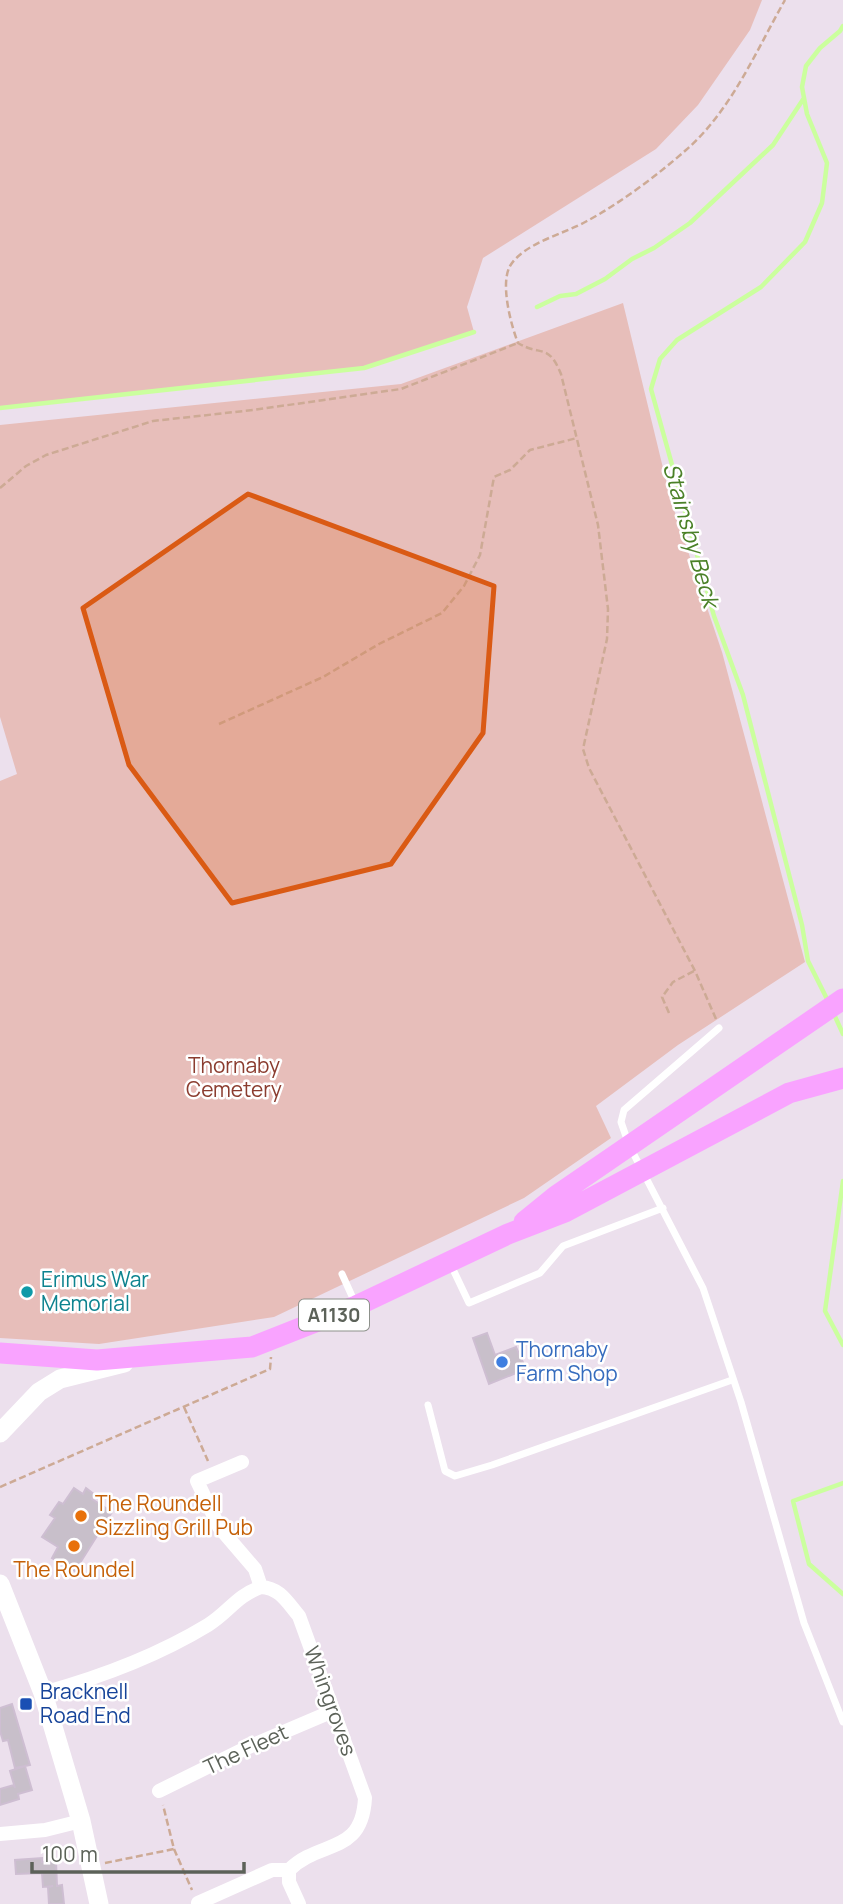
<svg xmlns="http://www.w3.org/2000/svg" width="843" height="1904" viewBox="0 0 843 1904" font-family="Manrope,sans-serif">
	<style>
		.green { fill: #e7beba }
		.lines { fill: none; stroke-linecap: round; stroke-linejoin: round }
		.stream { stroke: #cbff9e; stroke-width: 4.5 }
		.building { fill: #c8bfca; stroke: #cebed2; stroke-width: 2 }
		.path { stroke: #cdaa95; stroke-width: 2.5; stroke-dasharray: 7 3.5; stroke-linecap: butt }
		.lane { stroke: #fff; stroke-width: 7 }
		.street { stroke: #fff; stroke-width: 14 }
		.secondary { stroke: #fff; stroke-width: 19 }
		.primary { stroke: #f9a3ff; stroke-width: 21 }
		.marked { fill: #da5a14; fill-opacity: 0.2; stroke: #da5a14; stroke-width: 5; stroke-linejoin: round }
		.culture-dot { fill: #0f9aa8; stroke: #fff; stroke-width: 2.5 }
		.shop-dot { fill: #3f7fe0; stroke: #fff; stroke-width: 2.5 }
		.food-dot { fill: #e8710a; stroke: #fff; stroke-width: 2.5 }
		.transit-dot { fill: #1a4fb4; stroke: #fff; stroke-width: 2.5 }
		.labels { text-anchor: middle; stroke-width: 5; stroke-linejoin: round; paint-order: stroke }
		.shield { fill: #fff; stroke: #8d918b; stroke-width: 2 }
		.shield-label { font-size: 19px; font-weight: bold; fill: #5c6259 }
		.park-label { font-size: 21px; fill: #8b3c2f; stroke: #fff }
		.culture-label { font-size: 21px; fill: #0d838f; stroke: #fff; text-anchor: start }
		.shop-label { font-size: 21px; fill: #366cbe; stroke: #fff; text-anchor: start }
		.food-label { font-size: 21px; fill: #c56008; stroke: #fff; text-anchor: start }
		.transit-label { font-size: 21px; fill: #164399; stroke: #fff; text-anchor: start }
		.street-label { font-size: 21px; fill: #5c6259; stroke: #fff }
		.water-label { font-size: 23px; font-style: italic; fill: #4b8128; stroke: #fff }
	</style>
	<rect width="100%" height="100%" fill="#ece0ed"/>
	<path class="green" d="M0,0H762L750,30L698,105L656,149L483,258L467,307L474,332L364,368L0,408Z
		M623,303L671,501L722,652L805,962L678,1045L596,1106L611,1138L524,1198L274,1317L99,1344L0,1338V781L17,774L0,717V425L401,384Z"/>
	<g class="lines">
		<path class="stream" d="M537,307L560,296L576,294L605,279L632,259L654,248L690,223L773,145L804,98
			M0,408L364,368L474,332
			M828,1001L808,961L802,925L743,695L714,616L651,389L660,359L677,340L761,287L805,242L822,203L827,163L807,114L802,87L806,66L820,48L840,31L843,26
			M833,1012L843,1034
			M843,1181L825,1311L843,1345
			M843,1483L793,1501L809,1564L843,1594"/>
	</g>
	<path class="building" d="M487,1333L495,1355L516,1347L526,1369L489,1384L473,1338Z
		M74,1488L83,1494L86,1488L95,1495L92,1499L112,1512L75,1571L52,1558L58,1547L42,1537L55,1518L50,1515L59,1502L63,1504Z
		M12,1704L30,1765L15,1768L8,1740L3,1741L0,1731V1708Z
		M25,1766L32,1790L18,1794L19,1799L0,1805V1789L14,1785L15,1788L10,1771Z
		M42,1858V1862L56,1861L57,1886L62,1885L64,1904H49L48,1887L53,1886L43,1887L42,1873L16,1874L15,1860Z"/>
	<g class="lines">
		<path class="path" d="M0,488L26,466L46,455L153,421L253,410L401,389L518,343
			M219,724L323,677L379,644L442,613L464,586L480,555L494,477L510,470L530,450L577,438
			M669,1013L662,997L673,982L694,971
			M716,1019L695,971L589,768L583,749L607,639L608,609L598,525L561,374C548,342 541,357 518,343C511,325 500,284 510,266C524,243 564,234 587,221C619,204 659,174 686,150C731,111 756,51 785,0
			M184,1407L208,1461
			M0,1487L270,1369L271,1357
			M174,1849L192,1890
			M105,1863L174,1849L163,1805"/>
		<path class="lane" d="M719,1028L624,1110L621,1122L629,1145L703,1288L741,1402L804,1623L843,1722
			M450,1263L469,1303L540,1273L563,1246L663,1208
			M342,1274L356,1305
			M428,1405L445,1471L455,1476L492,1465L732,1380"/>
		<path class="street" d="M43,1693C101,1677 157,1656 208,1625C229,1612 236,1596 261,1587
			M159,1791L244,1749L333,1711
			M0,1834L45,1830L81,1821
			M289,1870V1882L299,1904
			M198,1903L272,1870H289C320,1839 362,1856 365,1798L299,1616C287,1602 280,1588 261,1587L255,1569L219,1527L197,1481L242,1462"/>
		<path class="secondary" d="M0,1433L39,1392L60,1379L124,1363
			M0,1584L43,1693L81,1821L99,1904"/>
		<path class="primary" d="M524,1222L556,1196L843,999
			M0,1353L97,1360L252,1347L356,1306L508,1234L565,1212L789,1093L843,1078"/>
	</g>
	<path class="marked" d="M248,494L494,586L483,733L391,864L232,903L129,765L83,608Z"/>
	<circle class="culture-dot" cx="27" cy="1292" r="7"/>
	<circle class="shop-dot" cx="502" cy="1362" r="7"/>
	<g class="food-dot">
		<circle cx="81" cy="1516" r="7"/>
		<circle cx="74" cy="1546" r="7"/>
	</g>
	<rect class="transit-dot" x="19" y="1697" width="14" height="14" rx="3.5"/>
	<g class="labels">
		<rect class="shield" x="299" y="1299.5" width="70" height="31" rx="5"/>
		<g class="shield-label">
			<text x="334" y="1322">A1130</text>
		</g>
		<g class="park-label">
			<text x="234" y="1073">Thornaby<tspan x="234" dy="24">Cemetery</tspan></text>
		</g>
		<g class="culture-label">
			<text x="41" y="1287">Erimus War<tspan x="41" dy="24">Memorial</tspan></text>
		</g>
		<g class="shop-label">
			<text x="516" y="1357">Thornaby<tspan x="516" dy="24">Farm Shop</tspan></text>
		</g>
		<g class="food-label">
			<text x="95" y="1511">The Roundell<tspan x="95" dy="24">Sizzling Grill Pub</tspan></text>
			<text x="74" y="1577" text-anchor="middle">The Roundel</text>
		</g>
		<g class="transit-label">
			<text x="40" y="1699">Bracknell<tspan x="40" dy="24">Road End</tspan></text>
		</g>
		<g class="street-label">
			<text transform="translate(330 1701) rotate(70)" y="7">Whingroves</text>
			<text transform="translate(246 1750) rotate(-25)" y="7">The Fleet</text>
		</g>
		<g class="water-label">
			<text transform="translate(691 535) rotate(74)" y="8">Stainsby Beck</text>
		</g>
	</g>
	<path d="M32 1862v10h212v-10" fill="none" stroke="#5c6259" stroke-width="3.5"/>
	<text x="42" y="1862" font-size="21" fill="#5c6259" stroke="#ffffff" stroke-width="5" paint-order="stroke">100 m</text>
</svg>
